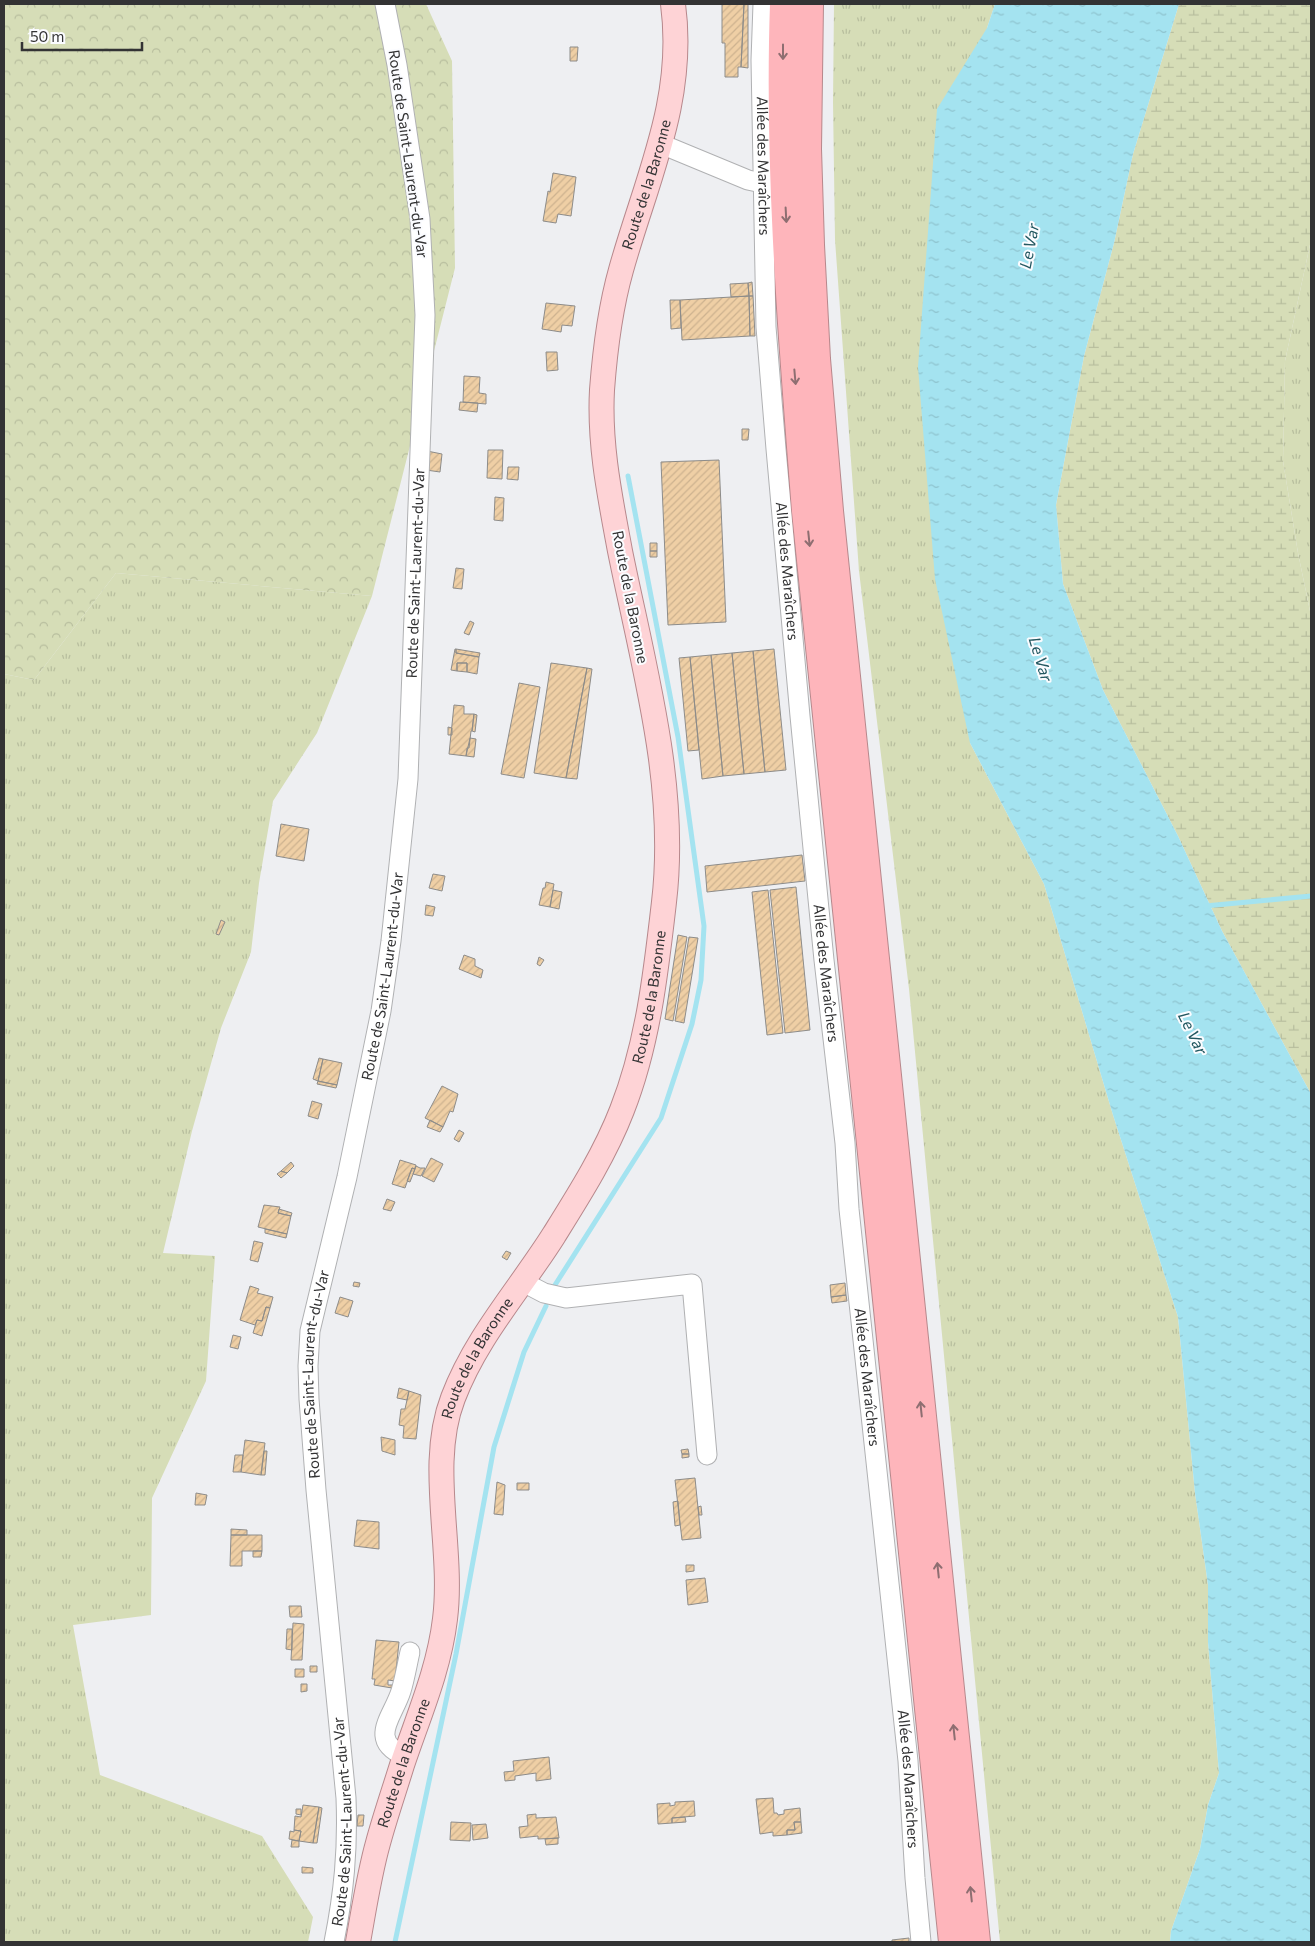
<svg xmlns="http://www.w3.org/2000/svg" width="1315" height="1946" viewBox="0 0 1315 1946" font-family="Commissioner,sans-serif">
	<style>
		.grass { fill: url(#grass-tufts) }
		.forest { fill: url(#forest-crowns) }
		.wetland { fill: url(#wetland-marsh) }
		.water { fill: url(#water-ripples) }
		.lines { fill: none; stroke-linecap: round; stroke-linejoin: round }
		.stream { stroke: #a4e3f0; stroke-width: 5 }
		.building { fill: url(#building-hatch); stroke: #8d8c8a }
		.minor-casing { stroke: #b0b1b3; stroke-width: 21 }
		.major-casing { stroke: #b7888c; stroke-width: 26 }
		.highway-casing { stroke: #b7888c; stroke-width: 30 }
		.minor { stroke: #fff; stroke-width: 19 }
		.major { stroke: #fed3d6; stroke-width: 24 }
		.highway { stroke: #feb5bb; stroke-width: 28 }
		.oneway { stroke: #8e6e71 }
		.labels { text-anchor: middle; stroke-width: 4; stroke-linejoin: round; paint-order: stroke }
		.street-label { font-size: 15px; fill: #333334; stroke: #fbfcff }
		.water-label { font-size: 16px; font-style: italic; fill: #235861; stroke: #fbfcff }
	</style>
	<defs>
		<pattern id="grass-tufts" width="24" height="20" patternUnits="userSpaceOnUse" patternTransform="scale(1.25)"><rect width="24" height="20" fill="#d6ddb7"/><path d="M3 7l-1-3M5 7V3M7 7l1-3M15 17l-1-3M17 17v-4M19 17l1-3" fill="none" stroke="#b8be9e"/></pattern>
		<pattern id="forest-crowns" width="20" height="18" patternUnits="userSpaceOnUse" patternTransform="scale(1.25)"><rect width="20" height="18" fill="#d6ddb7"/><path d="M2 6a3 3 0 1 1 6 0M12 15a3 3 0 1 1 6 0" fill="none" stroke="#b8be9e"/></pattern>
		<pattern id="wetland-marsh" width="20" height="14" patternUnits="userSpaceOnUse" patternTransform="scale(1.25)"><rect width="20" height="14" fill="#d6ddb7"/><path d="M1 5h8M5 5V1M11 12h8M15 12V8" fill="none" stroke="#b8be9e"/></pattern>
		<pattern id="water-ripples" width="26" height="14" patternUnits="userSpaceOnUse" patternTransform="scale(1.25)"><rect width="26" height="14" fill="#a4e3f0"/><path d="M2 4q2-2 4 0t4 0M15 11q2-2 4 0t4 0" fill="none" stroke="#8ec3ce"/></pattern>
		<pattern id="building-hatch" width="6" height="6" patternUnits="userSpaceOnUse" patternTransform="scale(1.25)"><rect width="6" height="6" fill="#efcfa5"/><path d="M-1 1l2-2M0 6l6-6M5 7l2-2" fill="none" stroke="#cdb28f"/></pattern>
	</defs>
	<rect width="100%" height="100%" fill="#eeeff2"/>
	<path class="grass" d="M834,4H995L987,28L970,743L1044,884L1113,1115L1178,1317L1195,1493L1208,1585V1642L1219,1773L1208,1805L1200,1849L1171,1931L1170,1942H1000L909,989L859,571L835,240L833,102Z
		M1311,240V616L1298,553L1283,461L1285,361Z
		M116,573L372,596L317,733L273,801L259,883L251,952L221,1028L192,1131L163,1253L215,1256L206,1381L152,1498L151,1615L73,1625L100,1775L262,1836L313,1917L308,1942H4V674L34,680Z"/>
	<path class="forest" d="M4,4H426L452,61L455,268L372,596L116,573L34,680L4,674Z"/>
	<path class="wetland" d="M1179,4H1311V240L1285,361L1283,461L1298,553L1311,616V1094L1222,931L1178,836L1103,690L1063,584L1056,505L1084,356L1114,243L1133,154Z"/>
	<path class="water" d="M995,4H1179L1133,154L1114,243L1084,356L1056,505L1063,584L1103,690L1178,836L1222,931L1311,1094V1942H1170L1171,1931L1200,1849L1208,1805L1219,1773L1208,1642V1585L1195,1493L1178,1317L1113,1115L1044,884L970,743L935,579L918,367L937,109L987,28Z"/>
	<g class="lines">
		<path class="stream" d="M1205,906L1311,896
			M555,1285L661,1118L692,1024L701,980L704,926L678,737L628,476
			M395,1942L456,1654L494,1447L524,1352L546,1306"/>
	</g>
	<path class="building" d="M722,4H744L741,67H738V77H725V43H722Z
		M744,4H748V68L741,67Z
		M570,47H578L577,61H570Z
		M553,173L576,177L571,216L558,214L556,223L543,221L548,191L550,192Z
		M752,282L753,296H749L748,283Z
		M748,283L749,296L731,297L730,284Z
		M749,296H753L755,336H750Z
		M749,296L750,336L682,340L680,300Z
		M670,300H680L681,328L671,329Z
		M546,303L575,306L572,326L562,325L561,332L542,329Z
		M546,352H557L558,370L547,371Z
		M464,376L480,377L479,393L486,394V404L463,402Z
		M460,402L478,403L477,412L459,410Z
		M742,429H749L748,440H742Z
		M488,450H503L502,479L487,478Z
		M427,451L442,454L440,472L426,470Z
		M719,460L726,622L668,625L661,462Z
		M508,467H519L518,480L507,479Z
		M495,497L504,498L503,521L494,520Z
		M650,543H657V551H650Z
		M650,551H657V557H650Z
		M456,568L464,569L462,589L453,588Z
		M470,621L474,623L469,635L464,633Z
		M455,649H456V653L479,657L477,674L467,672V663H457V671L451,670Z
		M456,649L480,653L479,657L456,653Z
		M774,649L786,770L765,772L753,651Z
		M753,651L765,772L744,774L732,653Z
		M732,653L744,774L723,776L711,655Z
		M711,655L723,776L702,779L690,657Z
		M690,657L699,750L688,751L679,658Z
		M457,663H467V672L457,671Z
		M551,663L587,668L566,778L534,773Z
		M587,668L592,669L577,779L566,778Z
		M519,683L540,687L524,778L501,774Z
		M454,705L464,706V714H474L472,731H471L469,748H467L466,756L449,754Z
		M474,714L477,715L475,732L472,731Z
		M448,727L452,728V735H448Z
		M470,738L476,739L474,757L466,756Z
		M281,824L309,829L304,861L276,856Z
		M802,855L805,881L707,892L705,866Z
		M433,874L445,876L442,891L429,888Z
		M546,882L554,884L550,907L539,905L543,888H545Z
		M796,887L810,1030L785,1033L770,890Z
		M553,890L562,892L559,909L550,907Z
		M768,890L783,1033L767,1035L752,892Z
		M426,905L435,907L433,916L425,915Z
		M221,920L225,922L219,935L216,934Z
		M678,935L687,937L673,1021L665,1019Z
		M689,937L698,938L684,1023L675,1021Z
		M464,955L475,959V966L483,970L481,978L459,969Z
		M539,957L544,960L540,966L537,964Z
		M319,1058L323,1059L318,1081L313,1079Z
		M323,1059L342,1063L337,1085L318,1081Z
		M318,1081L337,1085L336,1088L317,1084Z
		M442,1086L458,1094L453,1112L450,1111L443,1127L425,1118Z
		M312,1101L322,1104L318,1119L308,1116Z
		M430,1120L443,1127L440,1132L427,1127Z
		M459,1130L464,1133L459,1142L454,1139Z
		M431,1158L443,1164L434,1182L422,1176Z
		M400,1160L416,1165L415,1169L412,1168L405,1188L392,1184Z
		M291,1162L294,1166L287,1173L281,1171Z
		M416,1166L420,1168H425L421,1176L413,1174Z
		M412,1168L415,1169L410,1182L407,1181Z
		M281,1171L287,1173L281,1178L277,1174Z
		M387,1199L395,1202L391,1211L383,1209Z
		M264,1205L280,1207L278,1213L291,1216L287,1234L258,1227Z
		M279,1209L292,1213L291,1216L278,1213Z
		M265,1229L287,1234L286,1238L265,1233Z
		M254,1241L263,1243L258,1262L250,1260Z
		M506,1251L511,1253L507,1260L502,1257Z
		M354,1282L360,1283L359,1287L353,1286Z
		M845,1283L846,1295L831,1297L830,1285Z
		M250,1286L259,1289L257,1293L273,1297L270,1308L266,1307L262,1321L257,1320L255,1325L240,1320Z
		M846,1295L847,1301L832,1303L831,1297Z
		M340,1297L353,1301L348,1317L335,1313Z
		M266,1307L270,1308L262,1336L253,1333L257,1320L262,1321Z
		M233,1335L241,1337L238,1349L230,1347Z
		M399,1388L409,1391L407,1400L397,1398Z
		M409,1391L421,1395L416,1439L403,1438L404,1426L399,1425L401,1409H405Z
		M381,1437L395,1440V1455L382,1451Z
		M245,1440L265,1443L261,1475L241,1472Z
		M688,1449L689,1454H682L681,1450Z
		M264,1451H267L265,1475H261Z
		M682,1454H689V1457L682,1458Z
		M235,1455H243L241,1472H233Z
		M695,1478L701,1538L682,1540L675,1480Z
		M497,1482L505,1485L503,1515L494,1514Z
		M517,1483H529V1490H517Z
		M196,1493L207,1495L205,1505H195Z
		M678,1501L680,1525L675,1526L673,1502Z
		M701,1506L702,1515H699L698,1507Z
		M357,1520L379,1522V1549L354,1546Z
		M231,1529L247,1530V1535H231Z
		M231,1535H262V1551H242V1566H230Z
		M253,1551H262L261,1557H253Z
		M686,1565H694V1571L686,1572Z
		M705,1578L708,1602L688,1605L686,1580Z
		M289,1606H301L302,1617H290Z
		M293,1623L304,1624L302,1660H291Z
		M287,1629H292V1650L286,1649Z
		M376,1640L399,1642L395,1681L388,1680V1685H393L392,1688L374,1685L375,1679H372Z
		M310,1666H317V1672H310Z
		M295,1669H304V1677H295Z
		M301,1684H307V1691L301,1692Z
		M549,1757L551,1779L536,1781V1773L515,1776V1780L505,1781L504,1772L514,1771L513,1761Z
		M773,1798L774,1813H777L778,1815L784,1814V1810L800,1808L801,1822H794L795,1830H787V1835L773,1836V1832L760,1834L756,1799Z
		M694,1801L695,1816L672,1818V1823L658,1824L657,1804L670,1803V1806L675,1805V1802Z
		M303,1805L319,1807L313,1843L299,1841L301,1831L294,1830L295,1816L301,1817Z
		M319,1807L322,1808L317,1843H313Z
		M296,1809H301V1815L296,1814Z
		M536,1814V1818L556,1817L559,1838L538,1839V1836L520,1838L519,1827L528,1826L527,1815Z
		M358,1815H364L363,1826H357Z
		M685,1817L686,1822L672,1823V1818Z
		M451,1822L471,1823L470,1841L450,1840Z
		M794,1822H801L802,1833L787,1835V1830H795Z
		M486,1824L488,1838L473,1840L472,1825Z
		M294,1830L301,1831L299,1841L289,1839L290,1831L294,1832Z
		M558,1838V1844L546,1845L545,1839Z
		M292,1840L299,1841V1847H291Z
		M302,1867L313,1868V1873H302Z
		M909,1938V1942H892V1940Z"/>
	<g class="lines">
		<g class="minor-casing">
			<g id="minor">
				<path id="s1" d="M763,4L761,60L766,327L776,449L800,716L824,960L845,1143L849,1209L908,1761L915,1878L921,1942"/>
				<path d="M661,144L748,180L762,183"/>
				<path d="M521,1281L544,1293L566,1298L692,1284L707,1455"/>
				<path d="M405,1756C367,1740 393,1717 401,1691C405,1678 407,1665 410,1652"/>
				<path id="s2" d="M334,1942C344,1892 348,1850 346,1798L316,1490L309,1399L308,1366L310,1331L347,1177L381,1011L391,941L408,779L425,315L420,219L397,65L385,4"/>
			</g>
		</g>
		<g class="major-casing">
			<g id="major">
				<path id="s3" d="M358,1942C364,1909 369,1875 378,1843C385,1817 394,1791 402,1765C418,1717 439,1670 445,1619C454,1548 427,1465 453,1398C476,1337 520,1289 554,1235C579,1195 605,1154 622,1110C648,1044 656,972 664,902C678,784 643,665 620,551C610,497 599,445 602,390C605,350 610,309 621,270C646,180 686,100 673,4"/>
			</g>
		</g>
		<g class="highway-casing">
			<path id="highway" d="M784,4C778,173 793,342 806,511L953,1942
				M809,4L807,149L810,245L816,359L829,511L976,1942"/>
		</g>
		<use href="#minor" class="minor"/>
		<use href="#major" class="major"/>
		<use href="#highway" class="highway"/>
	</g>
	<defs><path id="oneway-shaft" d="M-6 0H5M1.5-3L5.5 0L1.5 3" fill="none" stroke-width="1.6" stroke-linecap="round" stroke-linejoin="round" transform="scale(1.25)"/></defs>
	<g class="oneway">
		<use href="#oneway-shaft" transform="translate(783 52) rotate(90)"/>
		<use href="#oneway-shaft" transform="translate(786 215) rotate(87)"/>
		<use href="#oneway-shaft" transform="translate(795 377) rotate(85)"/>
		<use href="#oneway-shaft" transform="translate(809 539) rotate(84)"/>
		<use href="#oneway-shaft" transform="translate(921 1409) rotate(-96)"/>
		<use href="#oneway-shaft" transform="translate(938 1570) rotate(-96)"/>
		<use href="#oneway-shaft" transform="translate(954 1732) rotate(-96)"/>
		<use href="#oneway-shaft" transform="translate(971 1894) rotate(-96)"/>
	</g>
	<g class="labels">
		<g class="street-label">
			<text transform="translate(408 154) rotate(82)" y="5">Route de Saint-Laurent-du-Var</text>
			<text dy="5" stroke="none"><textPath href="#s1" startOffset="162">Allée des Maraîchers</textPath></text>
			<text dy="5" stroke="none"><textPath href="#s3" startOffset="1834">Route de la Baronne</textPath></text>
			<text dy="5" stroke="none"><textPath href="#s1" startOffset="568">Allée des Maraîchers</textPath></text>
			<text dy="5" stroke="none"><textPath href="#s2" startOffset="1381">Route de Saint-Laurent-du-Var</textPath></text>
			<text transform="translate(630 597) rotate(79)" y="5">Route de la Baronne</text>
			<text dy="5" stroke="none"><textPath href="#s1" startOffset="972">Allée des Maraîchers</textPath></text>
			<text dy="5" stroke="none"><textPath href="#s2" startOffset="976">Route de Saint-Laurent-du-Var</textPath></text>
			<text dy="5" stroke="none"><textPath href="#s3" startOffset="1009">Route de la Baronne</textPath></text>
			<text dy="5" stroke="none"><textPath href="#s3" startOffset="604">Route de la Baronne</textPath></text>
			<text dy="5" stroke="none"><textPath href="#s2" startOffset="571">Route de Saint-Laurent-du-Var</textPath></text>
			<text dy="5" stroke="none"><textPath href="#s1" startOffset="1378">Allée des Maraîchers</textPath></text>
			<text dy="5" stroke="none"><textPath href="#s3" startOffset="185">Route de la Baronne</textPath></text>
			<text dy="5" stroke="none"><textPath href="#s1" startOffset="1782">Allée des Maraîchers</textPath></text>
			<text dy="5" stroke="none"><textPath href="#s2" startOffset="121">Route de Saint-Laurent-du-Var</textPath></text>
		</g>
		<g class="water-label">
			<text transform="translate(1029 246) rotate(-79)" y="6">Le Var</text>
			<text transform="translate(1041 659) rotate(73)" y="6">Le Var</text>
			<text transform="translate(1193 1033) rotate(64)" y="6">Le Var</text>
		</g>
	</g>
	<rect width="1315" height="1946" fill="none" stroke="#333334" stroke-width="10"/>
	<path d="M22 42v8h120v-8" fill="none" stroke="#333334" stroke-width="2.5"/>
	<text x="30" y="42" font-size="15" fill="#333334" stroke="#fbfcff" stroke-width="4" paint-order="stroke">50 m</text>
</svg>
